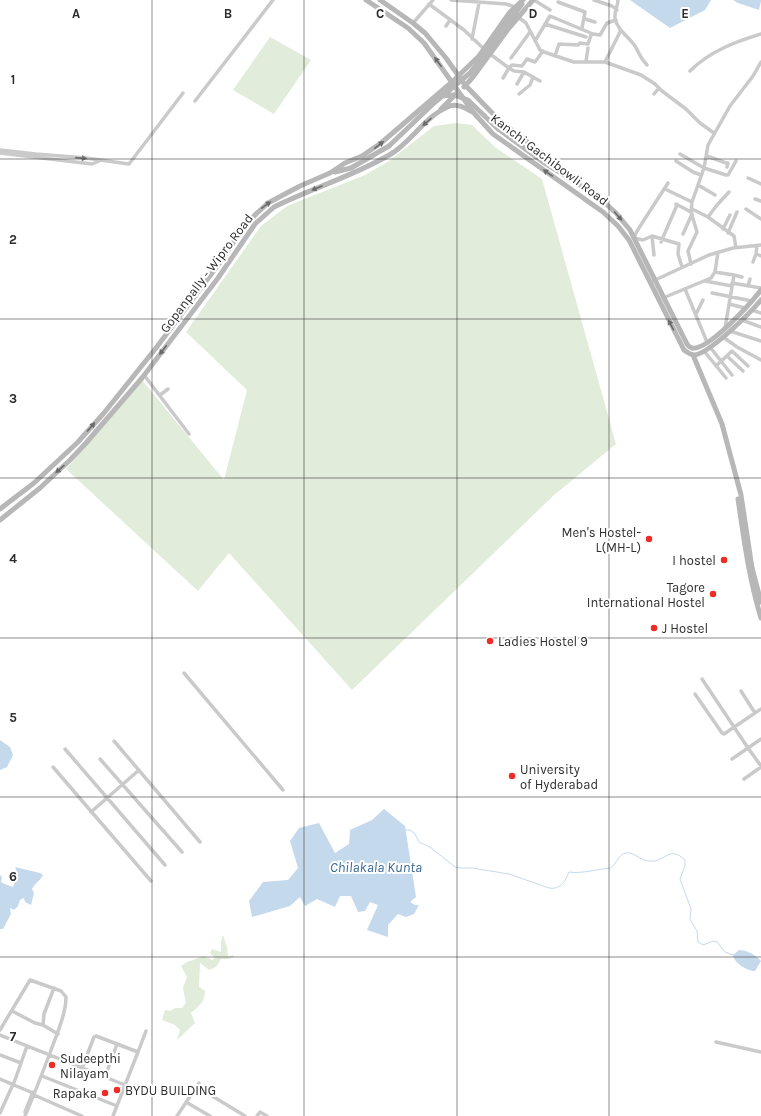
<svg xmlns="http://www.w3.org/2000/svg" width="761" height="1116" viewBox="0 0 761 1116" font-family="Karla,sans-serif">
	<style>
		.green { fill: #e2ecda }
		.water { fill: #c5d9ed }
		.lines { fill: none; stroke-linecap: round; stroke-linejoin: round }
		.stream { stroke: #c5d9ed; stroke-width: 1 }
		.street { stroke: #cacaca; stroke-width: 3.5 }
		.secondary { stroke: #b7b7b7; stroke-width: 5 }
		.secondary-bridge { stroke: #b7b7b7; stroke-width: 5 }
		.oneway { fill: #6b6b6b }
		.oneway2 { fill: #747474 }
		.grid { fill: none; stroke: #2d2d2d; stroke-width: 1; stroke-opacity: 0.55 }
		.poi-dot { fill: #ee2b26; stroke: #fff; stroke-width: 1.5 }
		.labels { text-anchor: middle; stroke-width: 4; stroke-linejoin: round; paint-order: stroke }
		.street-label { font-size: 13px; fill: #2d2d2d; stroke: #fff }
		.poi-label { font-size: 13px; fill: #2d2d2d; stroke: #fff; text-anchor: start }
		.water-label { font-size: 14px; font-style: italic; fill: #376693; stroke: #fff }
		.grid-label { font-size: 13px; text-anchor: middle; font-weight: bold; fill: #2d2d2d; stroke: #fff; stroke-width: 4; stroke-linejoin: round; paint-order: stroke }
	</style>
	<rect width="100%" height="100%" fill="#fff"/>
	<path class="green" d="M270,37L311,60L274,114L233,90Z
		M457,123L472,125L496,148L542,179L616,444L553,496L352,690L229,553L198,591L66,469L142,380L224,480L247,390L186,332L261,226L287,206L365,175L389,161L434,126Z
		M223,935L227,947L228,957L233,955L234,957L228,959H221L216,967L209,970L200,963L199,987L205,991C205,1002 199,1006 191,1013L195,1023L177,1040L180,1030L175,1025L162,1020L165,1010L170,1011L175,1008H182L186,1003L183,988L187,977L181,966L187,962L204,956L212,960L215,958L210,953L212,949L221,952V942Z"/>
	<path class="water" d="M630,0H711L705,10L670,28Z
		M733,0H761V1L759,10L738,3Z
		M0,740L10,747L13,755L7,767L0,770Z
		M384,809L405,826L416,897L410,902L415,905H419L414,914L406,917L398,914L388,925V937L367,930L378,905L370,902L365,911L358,912L351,896H340L335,907L317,899L305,906L300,897L290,906L252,917L249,901L263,882L288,880L298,868L290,841L299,828L319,823L335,853L349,844L350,830L372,820Z
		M15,867L40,873L43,875C40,881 35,883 32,889L34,893L31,905L25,902L24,898L20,900L18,906L14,910L10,908L11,914L3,929H0V875L2,877L1,882L7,885L13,887L18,874Z
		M739,950C747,950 756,955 761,961L755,971C747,971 734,963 733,955Z"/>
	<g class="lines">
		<path class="stream" d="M406,830H410L415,834L419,842L430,847L455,867L461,868H472L509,874L549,888C560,890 565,882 569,872C582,874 597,869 611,868C616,864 619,854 626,853C633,851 641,861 649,861C666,863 668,844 685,860V866L680,879L691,909L690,919L697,931L698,942L703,945L713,941L717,942L725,952L733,955"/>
		<path class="street" d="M451,0L506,4L515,7
			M534,0L550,10
			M594,0L612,6L617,10
			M618,0C618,6 614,12 615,18C617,30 629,37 635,46C640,54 639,57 647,65
			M558,2L585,12L582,28
			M429,4L464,30L484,49
			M518,17L526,23L540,50L544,52L574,62H605L621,30
			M585,19L595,22
			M413,23L433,0
			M545,24L586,37
			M446,26L450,20
			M472,39L479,3
			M535,41L550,16L593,34
			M490,54L509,68L514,71L524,72L540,81
			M555,56L559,44L578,45L580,43L588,44L591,35L593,34L600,35L607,23L616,20
			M511,58L530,32
			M586,61L588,48
			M605,62L641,75L655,84L662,91L686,109L700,123L714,133
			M690,71C710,51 735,42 761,34
			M503,78L509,68L512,65L522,66L527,59L535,62L543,51
			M517,84L524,72
			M519,94L530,85L533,77
			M654,94L659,88
			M195,101L273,0
			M0,150L36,154L86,158L129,164L183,93
			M0,153L92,164L99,161
			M680,154L704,168L726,175H728L736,161
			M707,156L726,163H728L727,167
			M676,161L693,172L701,175
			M748,178L761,184
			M668,183L637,231L634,238L643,240L652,236L679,244L678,254L682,267
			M698,185L715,195
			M665,189L692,202
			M755,199L761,201
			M676,204L691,212
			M692,209L708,217L734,236L736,248
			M746,209L761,219
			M708,217L717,205L729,192
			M723,229L730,215
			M728,233L737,212
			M683,234L692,214
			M652,236L654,255
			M661,242L677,205
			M757,246L756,254L761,256
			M753,262L756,254
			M691,264L688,251L697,232L691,212L692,202L704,168L708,145L730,106L753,76L761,62
			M715,272L734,275
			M653,281L709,255L733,248L761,245
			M705,281L732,286
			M732,283L761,288
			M748,286L750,279
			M685,289L707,342
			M712,293L752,301
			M663,298L711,278L715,272L718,252
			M729,304L745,308
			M752,310L761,313
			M696,314L703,300
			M742,320L761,327
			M725,328L734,275L742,277
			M730,331L761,341
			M723,337L737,347L761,360
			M710,347L732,375
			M704,351L726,378
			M727,356L743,371
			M716,366L732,351L748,366
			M144,375L189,434
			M160,395L168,389
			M184,673L283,790
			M702,679L748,748L761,739
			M741,691L755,713
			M695,694L722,733L724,734L761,709
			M114,741L200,842
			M65,749L165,865
			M100,759L182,852
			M732,759L748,748L761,766
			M53,767L151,881
			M744,779L761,767
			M91,812L139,770
			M12,1011L35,1023L43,1025L58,1034
			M43,1025L44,1014L54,988
			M0,1030L30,980L61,991L66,997C66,1014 56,1036 50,1053C42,1074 34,1095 25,1116
			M0,1035L125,1085
			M716,1042L761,1052
			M138,1052L146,1031
			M0,1055L21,1063
			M82,1068L94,1037L96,1036L138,1052L113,1116
			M42,1076L117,1106
			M105,1077L117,1044
			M0,1079L33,1093
			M196,1086L245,1116
			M34,1095L82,1116
			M186,1102L210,1116
			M25,1112L33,1092
			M0,1113L15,1080L27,1046
			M177,1116L199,1083
			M257,1116L260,1112L267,1116"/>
		<path class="secondary" d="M366,0L408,28L424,43L473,112L493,134L603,212L618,226L629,240L684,350C688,353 691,355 695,355C711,352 750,313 761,300
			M380,0L413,23L425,33L446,58L465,85L501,122L549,158L571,179L605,203L616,213L630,230L687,344C688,346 689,347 692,348C708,351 751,303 761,290
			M481,59L522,4
			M464,87L473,77L509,28L533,0
			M441,109L456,94
			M335,172L351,168L389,146
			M693,355L722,424L741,495L752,568L761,602
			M738,499C744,540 749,578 761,618
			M0,509L34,483L77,443L104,413L156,348L221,261L241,231L256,214L268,203L300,186L330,173L345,163L362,156L381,143L452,82L479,56L510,12L523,0
			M0,520L40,488L70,460L86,443L142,378L218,278L255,224L274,207C312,188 354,176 391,154C412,141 426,115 450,106C458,103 466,109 473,112"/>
		<path class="secondary-bridge" d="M442,96L454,95L468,100L497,128L543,162L571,179
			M389,146L434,103L470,73L481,59"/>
	</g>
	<defs><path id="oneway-solid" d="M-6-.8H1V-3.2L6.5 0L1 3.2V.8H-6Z"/></defs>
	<g class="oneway">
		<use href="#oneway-solid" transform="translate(438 62) rotate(-126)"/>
		<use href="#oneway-solid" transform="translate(427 122) rotate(138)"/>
		<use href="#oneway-solid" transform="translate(379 145) rotate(-38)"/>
		<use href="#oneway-solid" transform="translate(548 173) rotate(-145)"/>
		<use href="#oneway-solid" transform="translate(317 188) rotate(157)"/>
		<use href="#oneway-solid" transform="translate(266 205) rotate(-36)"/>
		<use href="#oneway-solid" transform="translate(618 216) rotate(49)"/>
		<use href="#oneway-solid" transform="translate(671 325) rotate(-117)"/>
		<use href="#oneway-solid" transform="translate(163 350) rotate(127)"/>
		<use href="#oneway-solid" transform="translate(91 427) rotate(-49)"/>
		<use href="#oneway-solid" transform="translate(60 469) rotate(138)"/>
	</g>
	<use class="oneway2" href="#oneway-solid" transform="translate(81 158) rotate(5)"/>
	<path class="grid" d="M152,0V1116M304,0V1116M457,0V1116M609,0V1116M0,159H761M0,319H761M0,478H761M0,638H761M0,797H761M0,957H761"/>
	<g class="poi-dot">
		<circle cx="649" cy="539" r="4"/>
		<circle cx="724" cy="560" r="4"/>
		<circle cx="713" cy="594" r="4"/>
		<circle cx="654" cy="628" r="4"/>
		<circle cx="490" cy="641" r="4"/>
		<circle cx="512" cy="776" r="4"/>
		<circle cx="52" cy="1065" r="4"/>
		<circle cx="117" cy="1090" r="4"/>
		<circle cx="105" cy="1093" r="4"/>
	</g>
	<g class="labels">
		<g class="street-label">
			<text transform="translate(550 159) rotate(37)" y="5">Kanchi Gachibowli Road</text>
			<text transform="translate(206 273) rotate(-53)" y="5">Gopanpally - Wipro Road</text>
		</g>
		<g class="poi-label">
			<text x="641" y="537" text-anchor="end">Men's Hostel-<tspan x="641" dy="15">L(MH-L)</tspan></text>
			<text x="716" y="565" text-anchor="end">I hostel</text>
			<text x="705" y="592" text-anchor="end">Tagore<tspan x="705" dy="15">International Hostel</tspan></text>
			<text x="662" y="633">J Hostel</text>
			<text x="498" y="646">Ladies Hostel 9</text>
			<text x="520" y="774">University<tspan x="520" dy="15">of Hyderabad</tspan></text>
			<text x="60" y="1063">Sudeepthi<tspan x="60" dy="15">Nilayam</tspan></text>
			<text x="125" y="1095">BYDU BUILDING</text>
			<text x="97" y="1098" text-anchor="end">Rapaka</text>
		</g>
		<g class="water-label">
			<text x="376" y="872">Chilakala Kunta</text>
		</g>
	</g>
	<g class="grid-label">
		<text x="76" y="18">A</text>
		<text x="228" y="18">B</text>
		<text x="380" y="18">C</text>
		<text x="533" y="18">D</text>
		<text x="685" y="18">E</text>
		<text x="13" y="84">1</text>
		<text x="13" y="244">2</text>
		<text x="13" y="403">3</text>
		<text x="13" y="563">4</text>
		<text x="13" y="722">5</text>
		<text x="13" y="881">6</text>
		<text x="13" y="1041">7</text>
	</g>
</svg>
